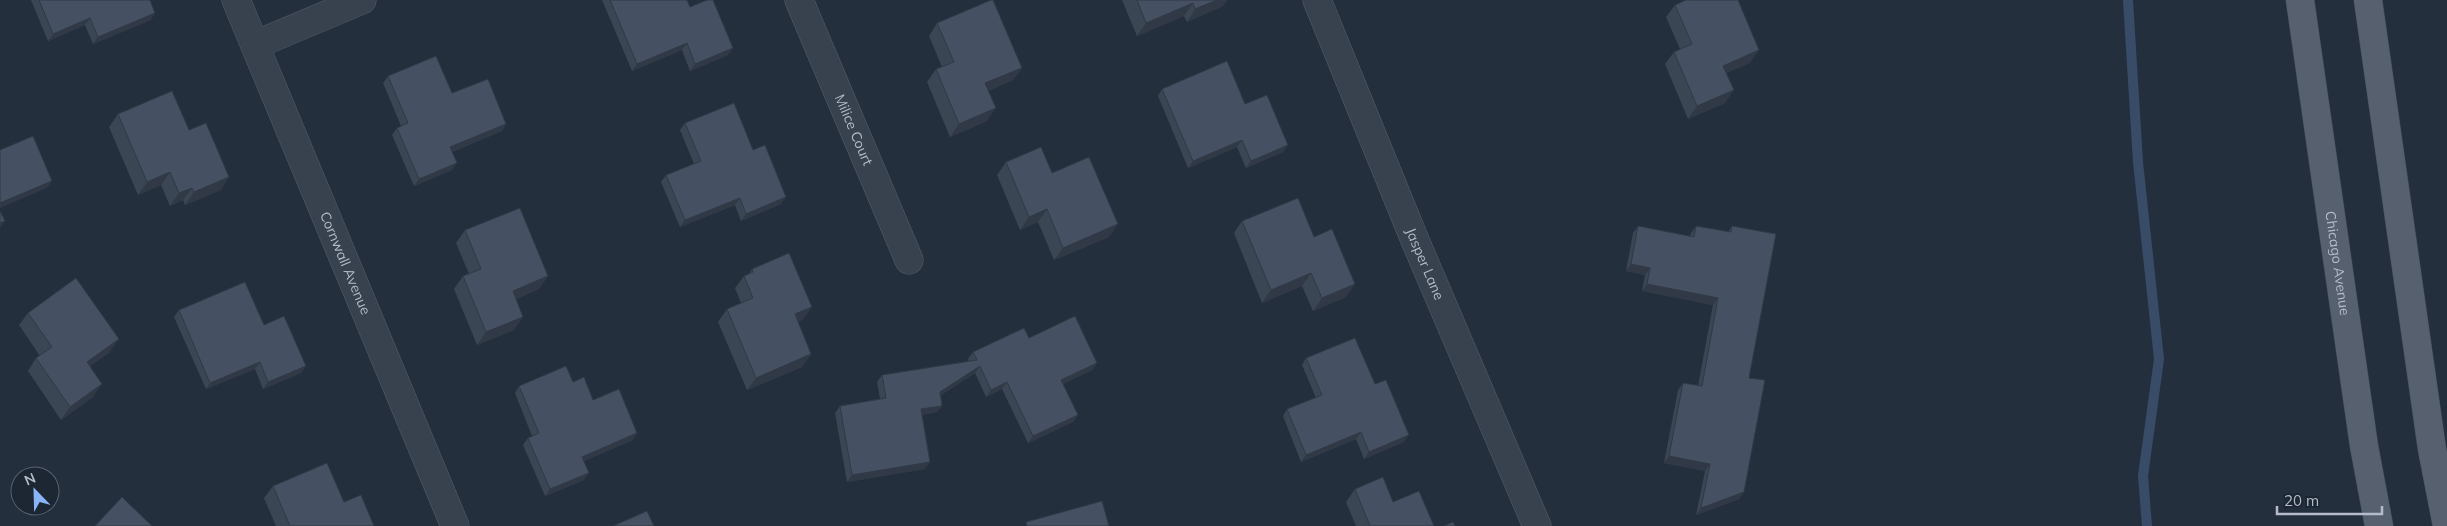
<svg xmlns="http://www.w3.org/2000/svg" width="2447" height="526" viewBox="0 0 2447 526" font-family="Mulish,sans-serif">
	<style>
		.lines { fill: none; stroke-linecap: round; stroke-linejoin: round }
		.stream { stroke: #394c67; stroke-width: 10 }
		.street-casing { stroke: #565f6c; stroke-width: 29 }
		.primary-casing { stroke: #414a57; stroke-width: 29 }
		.street { stroke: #38414e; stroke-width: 28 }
		.primary { stroke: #56606e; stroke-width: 28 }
		.wall { fill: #3b4654 }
		.shaded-wall { fill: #303945 }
		.building { fill: #455162; stroke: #303945 }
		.labels { text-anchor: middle; stroke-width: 4.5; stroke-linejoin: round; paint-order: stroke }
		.street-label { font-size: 14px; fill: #b4bcc9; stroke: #1d2633 }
	</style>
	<rect width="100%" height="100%" fill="#242f3e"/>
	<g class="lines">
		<path class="stream" d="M2128,0L2138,162L2159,359L2143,476L2147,526"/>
		<g class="street-casing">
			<g id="street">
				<path id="s1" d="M236,0L455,526"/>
				<path id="s2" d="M799,0L909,260"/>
				<path id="s3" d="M1317,0L1414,238L1537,526"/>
				<path d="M255,45L362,0"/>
			</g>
		</g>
		<g class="primary-casing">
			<g id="primary">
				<path id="s4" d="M2300,0L2364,446L2379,526"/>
				<path d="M2368,0L2432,449L2447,526"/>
			</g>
		</g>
		<use href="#street" class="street"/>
		<use href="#primary" class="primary"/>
	</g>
	<path class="wall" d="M31,0H150L151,20L93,44L85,25L48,41Z
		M602,0H687L690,7L728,55L690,71L682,50L632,71Z
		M1122,0H1227L1223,6L1187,22L1184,16L1137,36Z
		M1675,5L1750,63L1726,73L1725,103L1688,119L1665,64L1674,52L1680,49L1666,17Z
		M937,23L1022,68L1013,80L988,91L987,121L950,137L927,82L936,69L942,67L929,36Z
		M388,76L452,93L506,124L502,131L452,152L457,163L452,170L414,186L392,135L397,128L401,126L383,83Z
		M1162,89L1245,104L1288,145L1283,152L1246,168L1237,147L1188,168L1158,96Z
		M118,114L189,130L221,190L185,205L183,200L170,206L161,185L138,195L109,127Z
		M685,123L753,150L781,204L741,221L735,205L680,227L661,182L666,175L694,164L680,130Z
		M1006,162L1052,173L1109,237L1054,260L1038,222L1020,230L997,175Z
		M1242,221L1314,237L1346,297L1313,311L1302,286L1262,303L1234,233Z
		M1638,226L1690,236L1691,233L1696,226L1728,232L1732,226L1749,378L1744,492L1739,499L1696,515L1705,471L1664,463L1678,390L1683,383L1698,386L1713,305L1642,291L1645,275L1626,271L1633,233Z
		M465,230L548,276L539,289L516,299L514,330L477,345L454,289L463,276L469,274L456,243Z
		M752,269L803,320L798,322L811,354L802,367L747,390L718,322L727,309L741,303L735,288L744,276L749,274Z
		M179,310L264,325L306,366L301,373L263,389L255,369L206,389L174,317Z
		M28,313L110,352L90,366L93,397L61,420L28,371L36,358L40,356L19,325Z
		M1029,338L1097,363L1092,370L1063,384L1078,415L1073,422L1028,443L1002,389L986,397L975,373L941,395L942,406L937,412L922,415L925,469L847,482L835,413L840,406L880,399L877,382L882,375L969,361L968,359L973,352Z
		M1306,358L1375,384L1404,442L1364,459L1356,439L1301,462L1283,416L1287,409L1316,398L1302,365Z
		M573,382L593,400L633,440L584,461V480L545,496L523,445L528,438L532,436L515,393L519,386Z
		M273,486L344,502L374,526H276L264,498Z
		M1355,489L1393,502L1434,526H1356L1346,502Z"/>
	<path class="shaded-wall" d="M1217,0H1227L1223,6L1187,22L1195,9Z
		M1193,3L1184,16L1137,36L1146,23Z
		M155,13L151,20L93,44L98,37Z
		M90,18L85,25L48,41L53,34Z
		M687,43L682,50L632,71L637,64Z
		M733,48L728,55L690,71L695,64Z
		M1759,50L1750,63L1714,78L1723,66Z
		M1022,68L1013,80L976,96L985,83Z
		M1734,90L1725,103L1688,119L1697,106Z
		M996,108L987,121L950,137L959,124Z
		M506,124L502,131L446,154L450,147Z
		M1242,140L1237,147L1188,168L1193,161Z
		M1288,145L1283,152L1246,168L1251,161Z
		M457,163L452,170L414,186L419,179Z
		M170,172L161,185L138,195L147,182Z
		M229,177L221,190L185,205L194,192Z
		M52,181L47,188L0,208V203Z
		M192,188L183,200L170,206L179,193Z
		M786,197L781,204L741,221L746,214Z
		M740,198L735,205L680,227L685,220Z
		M1047,209L1038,222L1020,230L1029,217Z
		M5,221L0,228V223Z
		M1118,224L1109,237L1054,260L1063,248Z
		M1631,264L1650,268L1645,275L1626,271Z
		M1311,273L1302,286L1262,303L1271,290Z
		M548,276L539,289L504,304L513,291Z
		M1355,284L1346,297L1313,311L1322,298Z
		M1647,284L1718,298L1713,305L1642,291Z
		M812,307L803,320L786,327L795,314Z
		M523,317L514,330L477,345L486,332Z
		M119,339L110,352L78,374L87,362Z
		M811,354L802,367L747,390L756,378Z
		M260,362L255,369L206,389L210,383Z
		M1097,363L1092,370L1056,387L1061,380Z
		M306,366L301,373L263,389L268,382Z
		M980,366L975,373L935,399L940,392Z
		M1007,382L1002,389L986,397L991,390Z
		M102,384L93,397L61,420L70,407Z
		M942,406L937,412L916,416L921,409Z
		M1078,415L1073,422L1028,443L1033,436Z
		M1361,432L1356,439L1301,462L1306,455Z
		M637,433L633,440L577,464L582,457Z
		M1409,435L1404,442L1364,459L1369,452Z
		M1669,456L1710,464L1705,471L1664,463Z
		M930,462L925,469L847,482L852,475Z
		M589,473L584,480L545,496L550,489Z
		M1744,492L1739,499L1696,515L1701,508Z"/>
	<path class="building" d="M39,0H150L155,13L98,37L90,18L53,34Z
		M610,0H687L690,7L707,0H713L733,48L695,64L687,43L637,64Z
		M991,0H993L1022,68L985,83L996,108L959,124L936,69L954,62L937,23Z
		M1137,0H1217L1195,9L1193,3L1146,23Z
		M1686,0H1738L1759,50L1723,66L1734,90L1697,106L1674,52L1692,44L1675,5Z
		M436,56L452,93L488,79L506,124L450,147L457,163L419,179L397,128L408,123L388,76Z
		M1227,61L1245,104L1267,95L1288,145L1251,161L1242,140L1193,161L1162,89Z
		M172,91L189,130L206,123L229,177L194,192L192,188L179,193L170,172L147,182L118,114Z
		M734,103L753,150L765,145L786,197L746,214L740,198L685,220L666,175L701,161L685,123Z
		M33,136L52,181L0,203V150Z
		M1041,147L1052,173L1089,157L1118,224L1063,248L1047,209L1029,217L1006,162Z
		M1298,198L1314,237L1332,229L1355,284L1322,298L1311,273L1271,290L1242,221Z
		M520,208L548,276L513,291L523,317L486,332L463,276L481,269L465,230Z
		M0,211L5,221L0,223Z
		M1638,226L1694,237L1696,226L1731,232L1732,226L1776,234L1749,378L1765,380L1744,492L1701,508L1710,464L1669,456L1683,383L1702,386L1718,298L1647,284L1650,268L1631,264Z
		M789,253L812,307L795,314L811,354L756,378L727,309L753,298L744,276L753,272L752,269Z
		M76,278L119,339L87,362L102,384L70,407L36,358L52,347L28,313Z
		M245,282L264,325L284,316L306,366L268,382L260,362L210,383L179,310Z
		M1075,316L1097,363L1061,380L1078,415L1033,436L1007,382L991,390L980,366L940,392L942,406L921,409L930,462L852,475L840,406L886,398L882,375L977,360L973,352L1024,328L1029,338Z
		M1355,338L1375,384L1386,380L1409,435L1369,452L1361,432L1306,455L1287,409L1322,395L1306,358Z
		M566,366L573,382L584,377L593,400L619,389L637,433L582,457L589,473L550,489L528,438L539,433L519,386Z
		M327,463L344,502L361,495L374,526H290L273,486Z
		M1383,477L1393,502L1419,491L1434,526H1370L1355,489Z
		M122,497L152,526H95Z
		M1102,501L1109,526H1027L1026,522Z
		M647,511L654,526H613Z
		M1453,522L1455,526H1444Z"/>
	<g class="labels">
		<g class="street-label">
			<text dy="5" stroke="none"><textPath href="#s2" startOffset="141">Milice Court</textPath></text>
			<text dy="5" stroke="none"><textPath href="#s1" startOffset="285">Cornwall Avenue</textPath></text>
			<text dy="5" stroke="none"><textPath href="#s4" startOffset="266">Chicago Avenue</textPath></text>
			<text dy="5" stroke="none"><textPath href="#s3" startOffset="285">Jasper Lane</textPath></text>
		</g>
	</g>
	<g transform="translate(35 491) rotate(337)"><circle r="24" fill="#1d2633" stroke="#59626f"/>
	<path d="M0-4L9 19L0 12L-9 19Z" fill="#8ab4f8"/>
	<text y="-8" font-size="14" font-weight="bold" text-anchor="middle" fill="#b4bcc9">N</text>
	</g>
	<path d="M2277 506v8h105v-8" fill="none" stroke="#b4bcc9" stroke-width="2.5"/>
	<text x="2284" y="506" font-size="15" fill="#b4bcc9" stroke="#1d2633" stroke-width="4" paint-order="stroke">20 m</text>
</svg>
